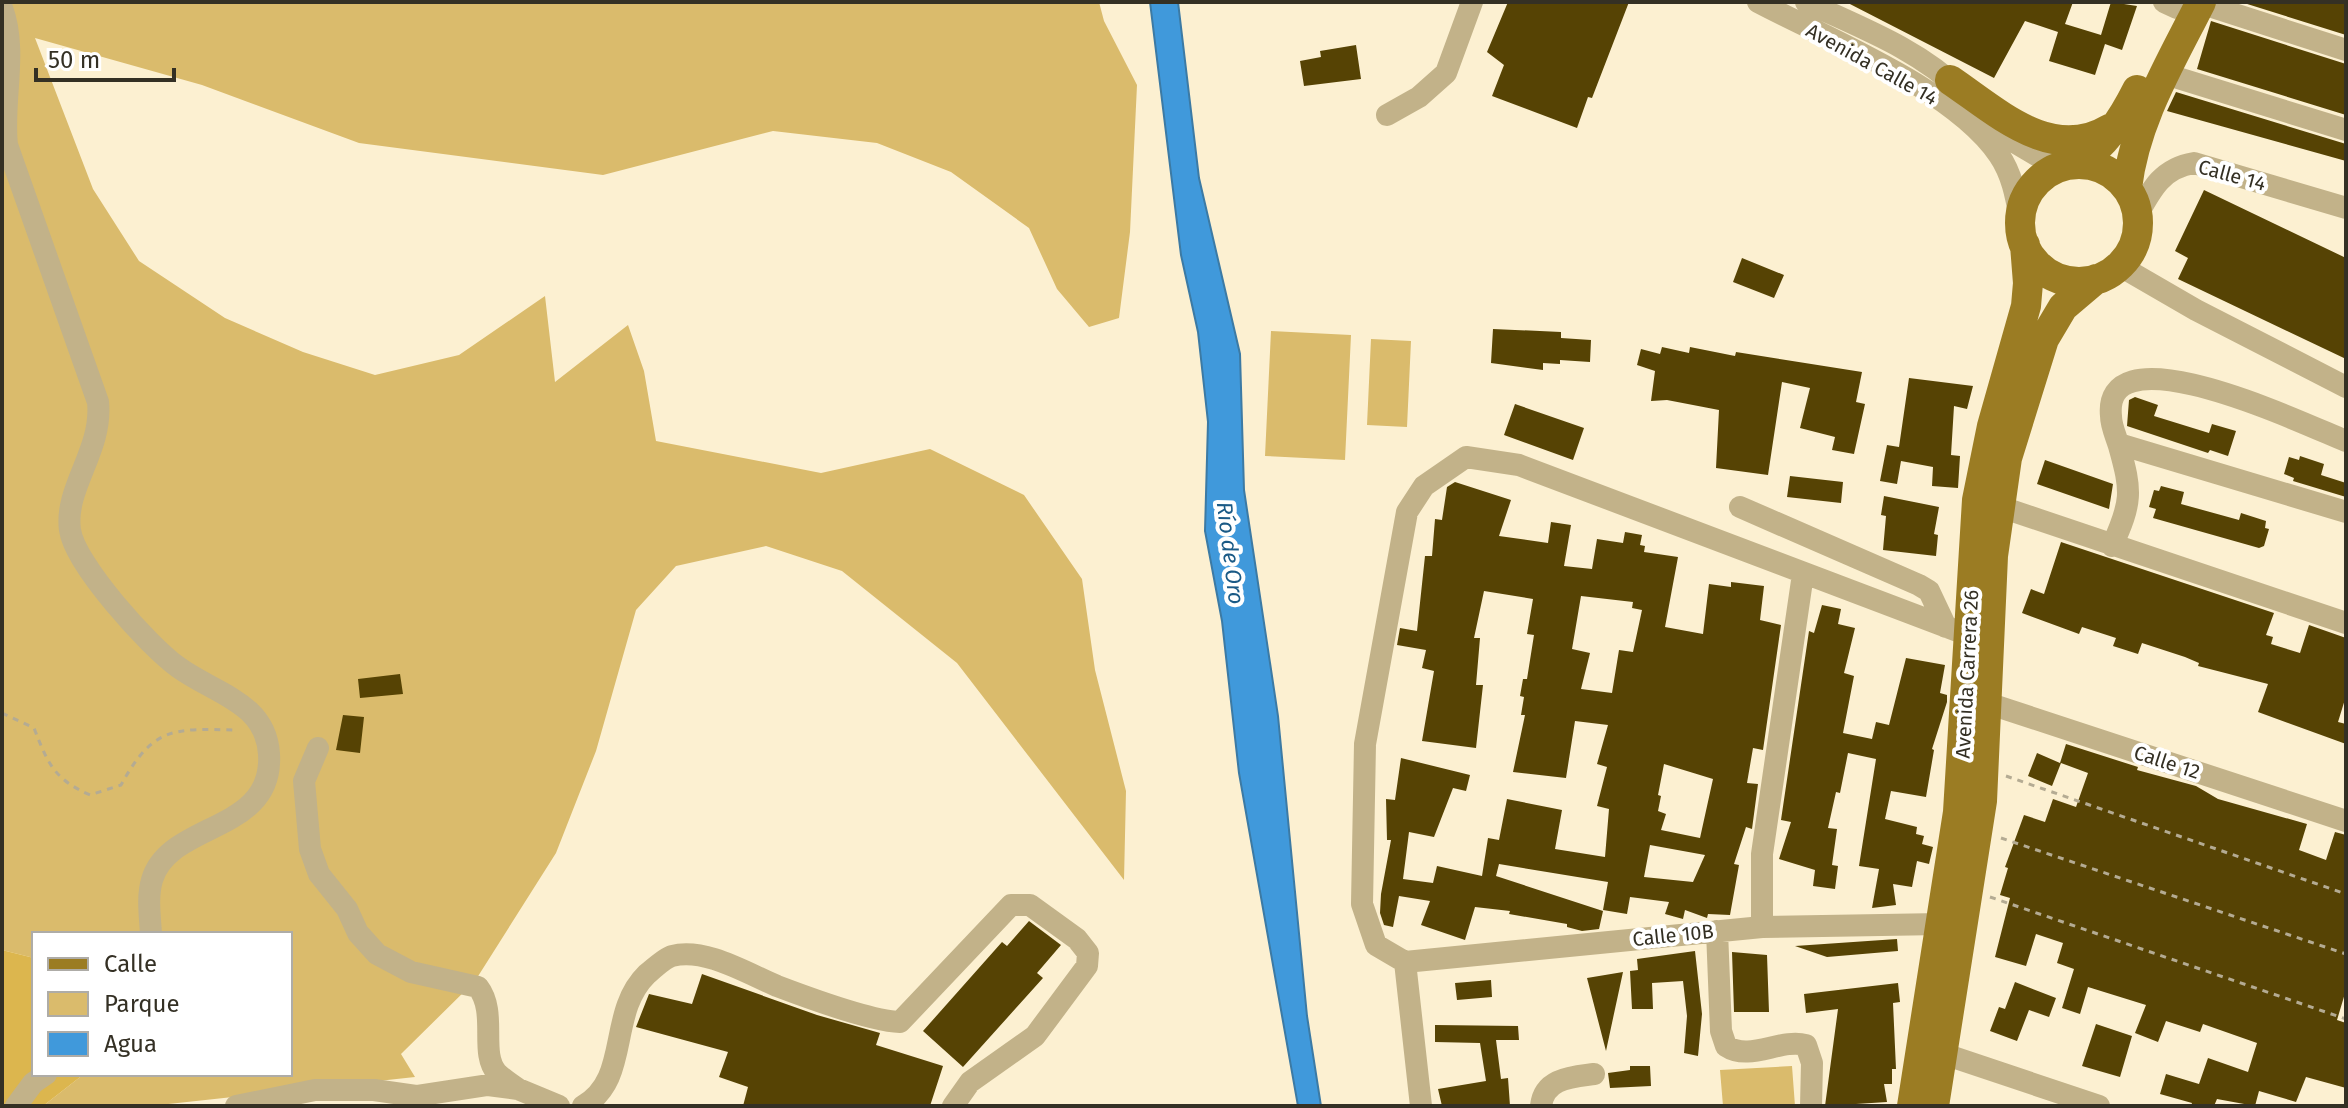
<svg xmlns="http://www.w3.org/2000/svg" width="2348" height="1108" viewBox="0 0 2348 1108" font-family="'Fira Sans',sans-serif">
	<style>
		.green { fill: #dabb6c }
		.forest { fill: #dcb64e }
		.water { fill: #4099db; stroke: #3c7aa4; stroke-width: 2 }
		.building { fill: #564304; fill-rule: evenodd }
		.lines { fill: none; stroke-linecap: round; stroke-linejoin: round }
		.path { stroke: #b4ab93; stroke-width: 3; stroke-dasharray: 6 6; stroke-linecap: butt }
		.minor { stroke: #c2b289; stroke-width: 22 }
		.major { stroke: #9b7c23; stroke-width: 30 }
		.labels { text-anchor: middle; stroke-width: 8; stroke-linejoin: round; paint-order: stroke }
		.street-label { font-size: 20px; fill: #343024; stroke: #fff }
		.water-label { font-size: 22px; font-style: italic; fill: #1a5a86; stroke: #fff }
	</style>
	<rect width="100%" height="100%" fill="#fcf0d1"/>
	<path class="green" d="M2,2H1099L1104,21L1137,85L1130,232L1119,318L1089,327L1057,289L1029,228L951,172L877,143L773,131L603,175L359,143L202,85L35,38L93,189L139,261L225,318L303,352L375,375L459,355L545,296L555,382L628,325L644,371L656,441L821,473L930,449L1024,495L1082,579L1095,670L1126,791L1124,880L957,663L842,571L766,546L676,566L636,610L596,751L556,853L475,981L401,1054L415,1077L150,1106H43L84,1074H290V934H34V958L2,950Z
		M1271,331L1351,335L1345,460L1265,456Z
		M1371,339L1411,341L1407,427L1367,425Z
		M1792,1066L1795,1106H1723L1720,1070Z"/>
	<path class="forest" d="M2,950L34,958V1074H84L43,1106H2Z"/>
	<path class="water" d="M1150,2H1178L1199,178L1240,354L1244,490L1278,716L1307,1016L1321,1106H1298L1239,773L1222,621L1205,531L1208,422L1198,332L1181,255Z"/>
	<path class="building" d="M1508,2H1629L1592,98L1588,97L1577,128L1492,96L1504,65L1487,52Z
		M1846,2H2073L2065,24L2101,35L2111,2L2137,6L2122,50L2105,44L2095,75L2049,61L2058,32L2025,21L1994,78Z
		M2244,2H2346V35L2244,3Z
		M2211,21L2346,64V115L2197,69Z
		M1356,45L1361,79L1304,86L1300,61L1321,57L1320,51Z
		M2176,92L2346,144V161L2167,111Z
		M2204,190L2346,258V359L2178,279L2188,258L2175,251Z
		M1742,258L1784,275L1774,298L1733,282Z
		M1493,329L1561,332V338L1591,340L1590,362L1560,360V364L1543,363V370L1491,363Z
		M1662,347L1689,353L1690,347L1735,356L1736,352L1862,372L1856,402L1865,404L1854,454L1832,450L1835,437L1800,428L1810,388L1782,382L1768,475L1716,468L1719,410L1667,400L1651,401L1655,371L1637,365L1641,349L1660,354Z
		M1909,378L1973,386L1967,409L1954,406L1951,455L1960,456L1958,488L1932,486L1933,467L1901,461L1897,484L1880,481L1887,445L1899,447Z
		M2135,397L2158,405L2154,416L2209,433L2212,424L2236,431L2228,456L2210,450L2208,453L2127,426L2129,400Z
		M1515,404L1584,428L1573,460L1504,435Z
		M2300,456L2324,464L2321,475L2346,483V497L2293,481L2294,478L2284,474L2289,457L2299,460Z
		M2045,460L2113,484L2109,509L2037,484Z
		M1790,476L1843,482L1841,503L1787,497Z
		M1455,482L1511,500L1499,536L1548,543L1551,522L1571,525L1564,566L1592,569L1597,539L1623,543L1625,532L1642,535L1640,545L1645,546L1644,552L1678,557L1665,627L1703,634L1709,584L1731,587V582L1764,586L1760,620L1781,625L1763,750L1753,748L1747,783L1758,784L1752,829L1746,827L1734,864L1739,865L1730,915L1708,914L1707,918L1685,910L1683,919L1665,914L1669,902L1630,897L1627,914L1603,910L1608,882L1499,864L1496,876L1603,911L1599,929L1582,931L1567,927V924L1509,914L1510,911L1475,907L1465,940L1421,925L1430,901L1399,896L1393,927L1384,925L1380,913L1381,894L1391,840H1387L1386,799L1395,800L1401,758L1470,775L1466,791L1453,788L1434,837L1409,832L1403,879L1433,883L1437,866L1482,876L1488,838L1499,840L1507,799L1562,810L1555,849L1605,857L1609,809L1597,806L1607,767L1597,764L1608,725L1575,721L1566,778L1513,772L1525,715H1521L1524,697L1520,696L1523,679H1527L1534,635L1527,634L1533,599L1484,591L1474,638H1480L1476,685H1483L1476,748L1422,741L1434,671L1422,668L1426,650L1397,645L1400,628L1417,631L1425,556H1432L1435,519L1442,520L1447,487ZM1581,596L1633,602L1632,608L1642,610L1633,652L1619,650L1612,693L1581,689L1590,653L1572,649ZM1664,764L1713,779L1700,838L1661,830L1666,814L1658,811L1661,796L1658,795ZM1650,845L1705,855L1693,882L1644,877Z
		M2161,486L2184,492L2181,504L2239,520L2241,513L2266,521L2265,528L2269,529L2264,546L2259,548L2153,518L2156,509L2149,507L2154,490L2159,491Z
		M1884,496L1939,507L1934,534L1938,535L1936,556L1883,550L1886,516L1881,515Z
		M2061,542L2274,613L2266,635L2273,637L2271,644L2300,653L2309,625L2346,638V696L2338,722L2346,724V744L2258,712L2268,684L2198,666L2199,663L2185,657L2142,643L2138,654L2113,646L2116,638L2082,627L2079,634L2022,613L2031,589L2044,594Z
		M1822,605L1841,609L1838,624L1855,628L1844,673L1854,676L1843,733L1872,739L1876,722L1889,725L1906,658L1945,665L1940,693L1947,695V702L1932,749L1934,750L1926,797L1891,791L1885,819L1917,827L1916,834L1924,836L1922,844L1933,847L1929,864L1917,861L1912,887L1893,884L1896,905L1872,908L1879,869L1859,866L1876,759L1848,753L1840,793L1836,792L1828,828L1837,829L1832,865L1838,866L1835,889L1813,886L1815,870L1779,859L1791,822L1781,820L1809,631L1814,633Z
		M400,674L403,694L360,698L358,679Z
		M343,715L364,717L360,753L336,750Z
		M2066,744L2138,767L2137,770L2196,786L2218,799L2307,824L2299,850L2326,860L2335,832L2346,835V990L2337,1020L2346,1023V1088L2306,1077L2296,1102L2259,1091L2255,1106L2217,1099L2214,1106H2191L2192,1103L2160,1094L2166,1074L2199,1084L2208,1058L2248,1072L2257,1043L2203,1024L2200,1032L2166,1021L2158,1042L2135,1033L2146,1005L2088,987L2080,1014L2062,1008L2074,969L2057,963L2063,943L2036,934L2026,966L1995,957L2010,898L2000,895L2008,868L2005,867L2024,815L2045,822L2053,799L2076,807L2088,773L2061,763L2052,786L2028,776L2037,753L2060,763Z
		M1029,921L1061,945L1037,973L1043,978L963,1067L923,1031L1002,942L1007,946Z
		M1897,939L1898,951L1827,957L1795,946Z
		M1695,951L1702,1014L1698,1056L1684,1053L1687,1016L1683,981L1652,983L1653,1009H1632L1630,971L1638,970L1637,959Z
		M1732,952L1767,955L1769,1012H1734Z
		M1623,972L1615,1009L1606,1051L1587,978Z
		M702,974L817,1015L880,1033L876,1045L943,1066L930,1106H743L748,1087L719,1077L728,1052L636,1027L649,994L692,1004Z
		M1491,980L1492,997L1457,1000L1455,983Z
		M2015,982L2056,998L2049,1017L2029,1010L2017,1041L1990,1031L1999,1007L2005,1009Z
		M1898,983L1900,1002L1893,1003L1896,1069H1892V1084H1884L1887,1102L1825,1106L1838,1009L1806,1013L1804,994Z
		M2096,1024L2132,1036L2120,1077L2082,1066Z
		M1435,1025L1518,1026L1519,1040H1496L1501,1079L1508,1078L1510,1106H1442L1438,1089L1486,1081L1480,1043L1435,1042Z
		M1630,1066H1650L1651,1086L1610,1088L1608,1073L1630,1070Z"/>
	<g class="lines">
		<path class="path" d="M2,713L34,728C48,764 54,779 90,795L121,785C154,725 174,729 237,730
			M2006,776L2346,894
			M2001,838L2346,954
			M1990,897L2346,1019"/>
		<path class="minor" d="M1758,2C1828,39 1954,89 1999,155C2012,174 2016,196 2020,218
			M1806,2C1859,27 1919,49 1961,91
			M2164,2L2177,8
			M2200,3L2346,50
			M2,8C18,51 2,101 7,145L98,402C103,450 64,488 70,530C75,565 149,646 178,667C213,693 266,702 269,754C274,834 169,821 152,880C147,897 150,916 151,934
			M2165,74L2346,130
			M1387,115L1419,97L1446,73L1472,2
			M1991,121L2016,143L2058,168
			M2138,214C2152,188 2163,168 2194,163L2346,208
			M2120,266L2196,310L2346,387
			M2119,444L2346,512
			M1998,506L2346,623
			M1740,507L1919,585L1929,591L1946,627
			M2112,546C2132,502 2132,492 2119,446C2116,436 2111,426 2111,416C2102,326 2310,427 2346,441
			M1987,703L2346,821
			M318,748L304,781L310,849L319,874L347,909L358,933L377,954L411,972L478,987C498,1013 479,1053 497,1073C503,1079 511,1084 518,1089
			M1762,927V854L1803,574
			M1717,931L1721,1031L1726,1046C1750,1062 1780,1038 1806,1045L1812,1063L1811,1106
			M1405,962L1376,945L1362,904L1365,744L1407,512L1424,486L1466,457L1519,465L1968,635
			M1405,962L1762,927L1941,924
			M1405,962L1421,1106
			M1929,1049L2099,1106
			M16,1106L33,1083L46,1074
			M236,1106L315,1090H374L416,1096L488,1085L518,1089L559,1106
			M583,1106C631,1079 607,1013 647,974C653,969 665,958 672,956C705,947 748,974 777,986C806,997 871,1021 900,1022L1011,905H1030L1077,939L1088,953L1087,966L1035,1036L970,1082L953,1106
			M1541,1106C1544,1078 1572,1077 1594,1074"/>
		<path class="major" d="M1950,80C1996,111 2051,164 2109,129
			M2077,164C2105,145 2122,120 2137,90
			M2020 223a59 59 0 1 1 118 0a59 59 0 1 1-118 0Z
			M2127,188C2135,120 2171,62 2201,2
			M1912,1106L1958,812L1977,500L1992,426L2026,306L2028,283L2025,245
			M1934,1106L1982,801L1993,556L2007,458L2044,339L2063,307L2096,279"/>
	</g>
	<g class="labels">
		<g class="street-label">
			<text transform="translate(1872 64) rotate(29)" y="7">Avenida Calle 14</text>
			<text transform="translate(2232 175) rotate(15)" y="7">Calle 14</text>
			<text transform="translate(1967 674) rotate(-87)" y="7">Avenida Carrera 26</text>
			<text transform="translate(2167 762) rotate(18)" y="7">Calle 12</text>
			<text transform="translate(1673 935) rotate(-6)" y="7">Calle 10B</text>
		</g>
		<g class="water-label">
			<text transform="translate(1231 553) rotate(83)" y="8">Río de Oro</text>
		</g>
	</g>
	<rect width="2348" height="1108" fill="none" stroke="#343024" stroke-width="8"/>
	<rect x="32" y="932" width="260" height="144" fill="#ffffff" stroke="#aeaca7" stroke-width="2"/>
	<rect x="48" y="958" width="40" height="12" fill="#9b7c23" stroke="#aeaca7" stroke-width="2"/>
	<text x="104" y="972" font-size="24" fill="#343024">Calle</text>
	<rect x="48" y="992" width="40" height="24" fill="#dabb6c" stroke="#aeaca7" stroke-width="2"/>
	<text x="104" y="1012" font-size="24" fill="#343024">Parque</text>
	<rect x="48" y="1032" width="40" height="24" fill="#4099db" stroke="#aeaca7" stroke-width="2"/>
	<text x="104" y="1052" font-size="24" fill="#343024">Agua</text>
	<path d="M36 68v12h138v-12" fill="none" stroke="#343024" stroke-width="4"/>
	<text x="48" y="68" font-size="24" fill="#343024" stroke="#ffffff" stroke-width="6" paint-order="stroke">50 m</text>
</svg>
